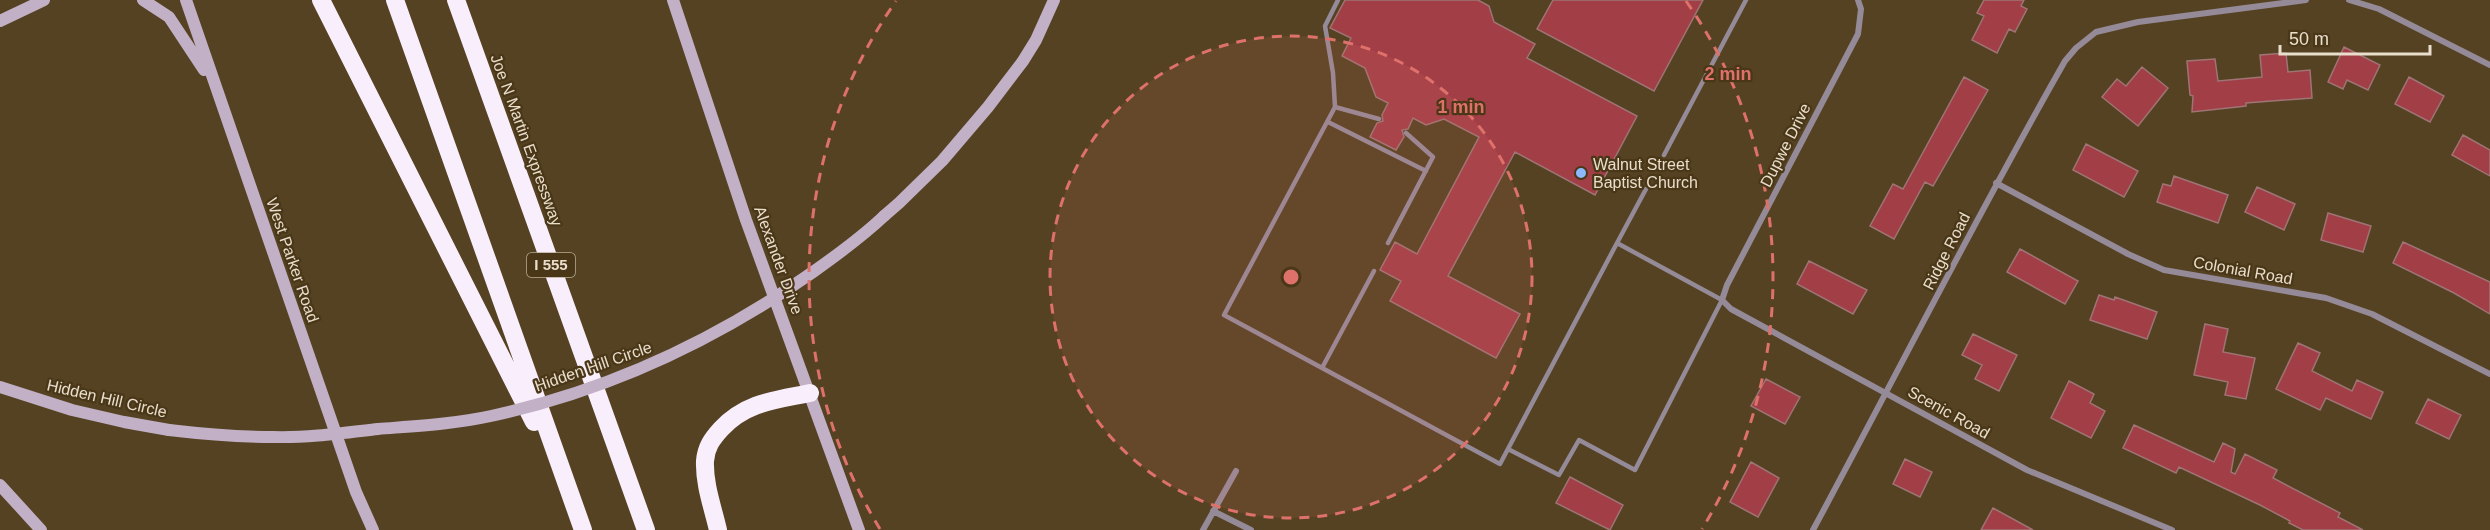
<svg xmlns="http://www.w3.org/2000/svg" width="2490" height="530" viewBox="0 0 2490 530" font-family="Arial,sans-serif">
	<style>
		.building { fill: #a23e46; stroke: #9e7474; stroke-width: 1.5 }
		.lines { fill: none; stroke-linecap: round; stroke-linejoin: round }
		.lane { stroke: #958a98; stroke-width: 4.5 }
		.street { stroke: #958a98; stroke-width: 6 }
		.secondary { stroke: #c1b0c6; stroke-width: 12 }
		.highway { stroke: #f9eefc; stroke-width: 18 }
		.secondary-bridge { stroke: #c1b0c6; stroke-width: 12 }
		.ring { fill: none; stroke: #de716a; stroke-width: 3; stroke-dasharray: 10 8 }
		.poi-dot { fill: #8db9fc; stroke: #4a3718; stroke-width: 2 }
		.labels { text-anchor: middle; stroke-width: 4.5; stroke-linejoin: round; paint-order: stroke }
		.shield { fill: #4a3718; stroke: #b9ac96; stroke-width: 1.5 }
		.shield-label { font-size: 15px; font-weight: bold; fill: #e9decc }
		.street-label { font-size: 16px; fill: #e9decc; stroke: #4a3718 }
		.poi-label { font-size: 16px; fill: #e9decc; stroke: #4a3718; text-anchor: start }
		.centre { fill: #de716a; stroke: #4a3718; stroke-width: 3 }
		.ring-label { font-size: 18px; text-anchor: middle; font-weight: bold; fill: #de716a; stroke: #4a3718; stroke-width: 4.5; stroke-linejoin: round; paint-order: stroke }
	</style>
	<rect width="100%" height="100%" fill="#554222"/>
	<path class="building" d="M1345,0H1478L1489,6L1494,22L1535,44L1527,58L1637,116L1595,195L1515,152L1448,276L1520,314L1496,358L1390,301L1401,281L1380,270L1395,242L1417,254L1479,137L1444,119L1426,125L1413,118L1408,129L1402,130L1404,137L1396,150L1370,137L1377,123L1383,121L1382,115L1388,103L1376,97L1365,68L1342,56L1351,38L1330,28Z
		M1553,0H1703L1654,91L1537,29Z
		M1984,0H2024L2021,6L2027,9L2015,32L2009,29L1997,53L1972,40L1984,16L1977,13Z
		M2344,47L2380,65L2368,90L2347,80L2343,89L2328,82Z
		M2286,53L2288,72L2310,70L2312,98L2246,103V106L2192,112L2193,96L2190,95L2187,61L2215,59L2218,81L2262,77L2260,55Z
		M2142,67L2168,88L2138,126L2102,97L2117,79L2126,86Z
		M1964,77L1988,90L1933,186L1925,182L1894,239L1870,226L1893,184L1903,189Z
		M2409,77L2444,96L2430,122L2395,104Z
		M2463,135L2490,150V176L2452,155Z
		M2086,144L2138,171L2124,197L2073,170Z
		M2174,176L2228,195L2218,223L2157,202L2163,184L2171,186Z
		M2257,187L2295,204L2284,230L2245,212Z
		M2328,213L2371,226L2363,252L2321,240Z
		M2403,242L2490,282V314L2454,293L2393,263Z
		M2020,249L2078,281L2065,304L2007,272Z
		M1809,261L1867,290L1853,314L1797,284Z
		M2099,295L2114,300L2115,297L2157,312L2147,339L2090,320Z
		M2205,324L2228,329L2223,352L2255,358L2246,399L2225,395L2228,382L2194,375Z
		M1973,334L2017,355L1999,391L1975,379L1982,365L1962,355Z
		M2298,343L2320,353L2312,371L2352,391L2357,380L2383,392L2371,419L2326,398L2320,410L2276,389Z
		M1766,379L1800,397L1785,424L1751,406Z
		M2069,381L2094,394L2090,403L2105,411L2091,438L2051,418Z
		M2428,399L2461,415L2449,439L2416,423Z
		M2134,425L2214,462L2223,443L2235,449L2231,472L2235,474L2245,454L2277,470L2273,478L2340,513L2338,517L2363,530H2303L2289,523L2290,521L2260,505L2179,467L2176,473L2123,448Z
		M1905,459L1932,472L1920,497L1893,484Z
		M1751,462L1779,478L1758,517L1730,502Z
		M1570,477L1623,505L1610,530L1556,503Z
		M1993,508L2033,530H1981Z"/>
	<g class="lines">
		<path class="lane" d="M1338,0L1325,26L1333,73L1335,107L1224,315L1500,464L1617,243
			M1335,107L1379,119
			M1328,122L1426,171
			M1664,155L1746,0
			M1388,243L1433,157L1406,133
			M1322,368L1374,271
			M1508,449L1559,475L1579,440L1635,470L1722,300L1617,243L1646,189"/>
		<path class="street" d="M1858,0L1861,9L1858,34L1727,285L1722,300L1731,309L2027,470L2172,530
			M2349,0L2379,9L2490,65
			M1996,183L2128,254L2164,270L2326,298L2372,314L2490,374
			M1213,511L1251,530
			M1203,530L1236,471
			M1813,530C1897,374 1977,215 2065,61L2076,48L2096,32L2138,22L2306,0"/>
		<path class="secondary" d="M143,0L169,17L204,70
			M186,0L356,492L373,530
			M673,0L746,220L859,530
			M0,21L44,0
			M884,216L899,203L942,161L988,107L1023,61L1036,40L1054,0
			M0,387L72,410L124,422L169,430
			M0,485L41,530"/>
		<path class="highway" d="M321,0L534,422
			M395,0L583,530
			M456,0L646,530
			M718,530C713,508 704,484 705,461C706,447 712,439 721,429C746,402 776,400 810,393"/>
		<path class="secondary-bridge" d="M169,430C203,434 239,437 273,437C308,438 343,433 378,429C415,426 454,424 491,416C607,391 716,340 813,272C837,255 862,237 884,216"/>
	</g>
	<circle cx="1291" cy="277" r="241" fill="#de716a" fill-opacity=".12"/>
	<g class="ring">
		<circle cx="1291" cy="277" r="241"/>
		<path d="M880 529A482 482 0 0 1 896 1M1686 1A482 482 0 0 1 1702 529"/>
	</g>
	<circle class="poi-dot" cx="1581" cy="173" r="6"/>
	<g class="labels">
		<rect class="shield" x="527" y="253" width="48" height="24" rx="4.5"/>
		<g class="shield-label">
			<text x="551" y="270">I 555</text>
		</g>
		<g class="street-label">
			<text transform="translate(527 140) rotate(70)" y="6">Joe N Martin Expressway</text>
			<text transform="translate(1785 145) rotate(-63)" y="6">Dupwe Drive</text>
			<text transform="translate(1946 251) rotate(-63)" y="6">Ridge Road</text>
			<text transform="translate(293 260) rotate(71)" y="6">West Parker Road</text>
			<text transform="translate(779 260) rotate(70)" y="6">Alexander Drive</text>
			<text transform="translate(2243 270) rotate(10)" y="6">Colonial Road</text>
			<text transform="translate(593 366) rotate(-19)" y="6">Hidden Hill Circle</text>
			<text transform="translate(107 398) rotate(13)" y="6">Hidden Hill Circle</text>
			<text transform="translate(1949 412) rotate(29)" y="6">Scenic Road</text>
		</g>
		<g class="poi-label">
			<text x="1593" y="170">Walnut Street<tspan x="1593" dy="18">Baptist Church</tspan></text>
		</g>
	</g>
	<circle cx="1291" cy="277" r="9" class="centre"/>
	<g class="ring-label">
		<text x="1728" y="80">2 min</text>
		<text x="1461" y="113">1 min</text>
	</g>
	<path d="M2280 45v9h150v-9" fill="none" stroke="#e9decc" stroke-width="3"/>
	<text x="2289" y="45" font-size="18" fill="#e9decc" stroke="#4a3718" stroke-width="4.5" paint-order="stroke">50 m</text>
</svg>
